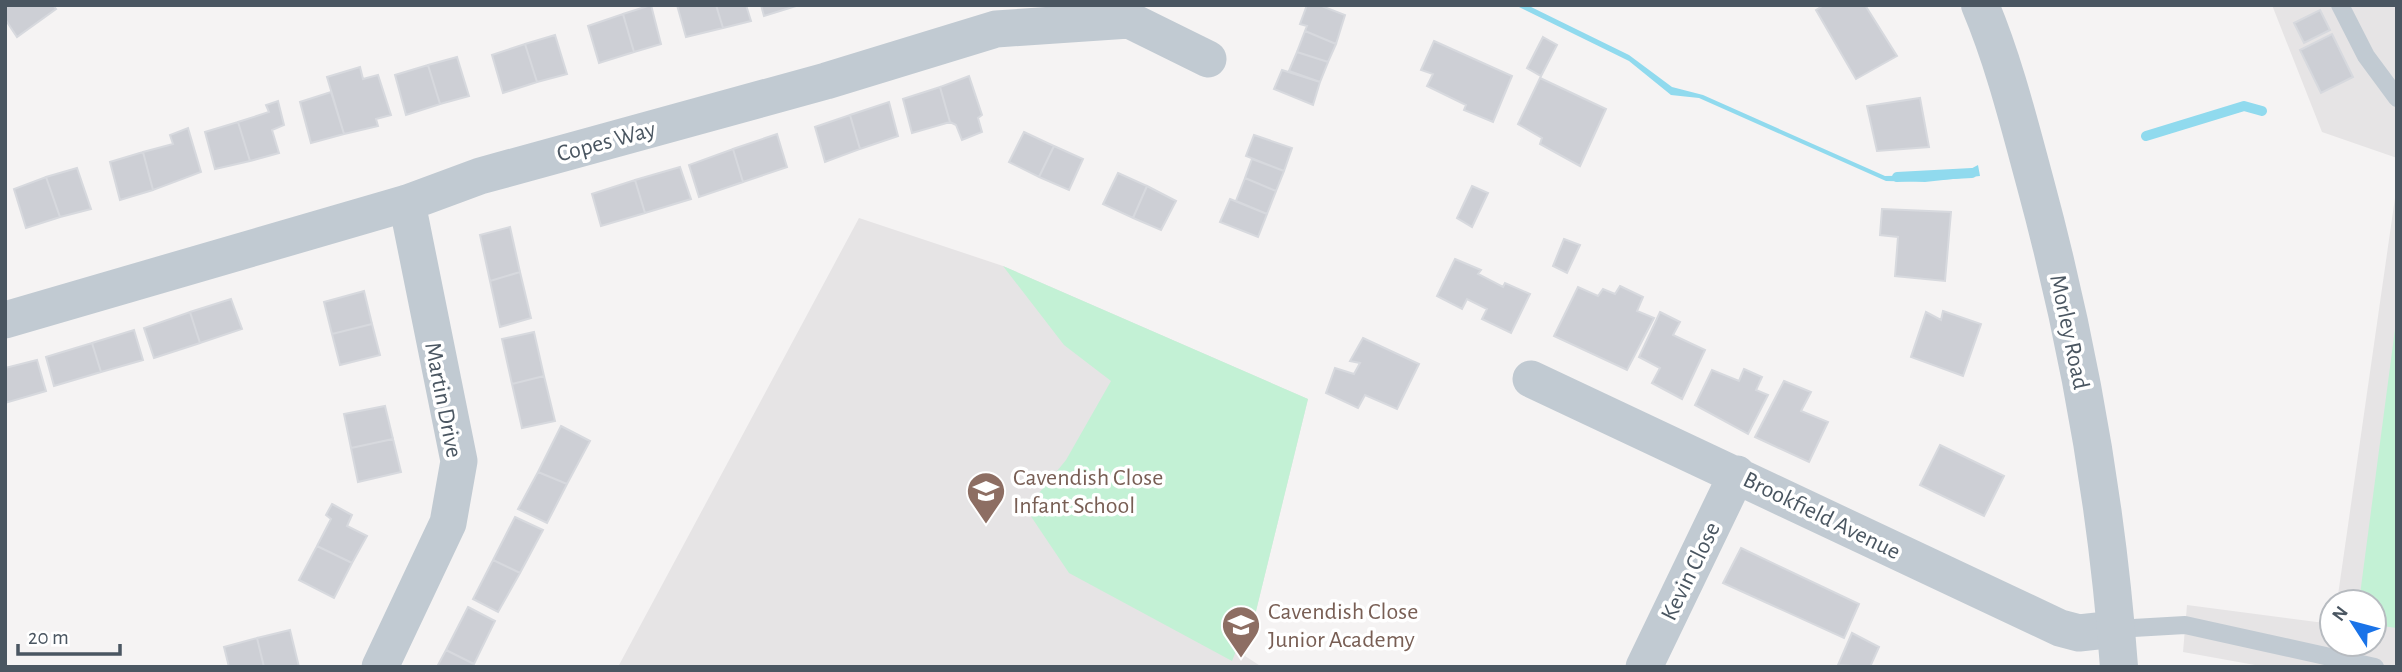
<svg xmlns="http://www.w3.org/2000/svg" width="2402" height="672" viewBox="0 0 2402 672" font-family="'Alegreya Sans',sans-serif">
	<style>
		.education { fill: #e6e4e5 }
		.green { fill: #c3f1d5 }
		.water { fill: #90daee }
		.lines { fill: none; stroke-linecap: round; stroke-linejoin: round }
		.stream { stroke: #90daee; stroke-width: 10 }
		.building { fill: #cdcfd5; stroke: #d7d9de; stroke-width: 2 }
		.service { stroke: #c1cad2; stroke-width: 18 }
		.minor { stroke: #c1cad2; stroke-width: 37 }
		.tertiary { stroke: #c1cad2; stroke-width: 38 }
		.labels { text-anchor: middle; stroke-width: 7; stroke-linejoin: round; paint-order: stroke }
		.street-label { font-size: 24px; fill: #4a5661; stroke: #fff }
		.education-label { font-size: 24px; fill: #785e54; stroke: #fff; text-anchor: start }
	</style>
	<rect width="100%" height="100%" fill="#f5f3f3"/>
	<path class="education" d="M2272,5H2397V158L2322,132Z
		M2397,184V667H2266L2183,652L2187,605L2332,624V644H2374V602H2337Z
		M859,218L1003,266L1308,399L1245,656L1262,667H618Z"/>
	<path class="green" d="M1003,266L1308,399L1245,656L1236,651L1232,661L1069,573L1026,509L1066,460L1111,381L1064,345Z
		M2397,314V628L2374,625V602H2359Z"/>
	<path class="water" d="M1515,5H1527L1629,55L1672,87L1703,95L1885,176L1948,175L1963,173L1978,165L1980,176L1925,182L1886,181L1699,98L1671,95L1629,61Z"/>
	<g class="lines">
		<path class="stream" d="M2146,136L2244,106L2262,111
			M1897,177L1972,173"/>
	</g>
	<path class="building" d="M5,5H53L56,9L17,37L5,19Z
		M651,5L661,44L634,52L623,14Z
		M677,5H716L723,28L686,37Z
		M716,5H746L751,21L723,28Z
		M761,5H795L796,6L764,16Z
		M1307,5H1319L1345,15L1336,44L1305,31L1307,26L1300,24Z
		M1824,5H1865L1897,56L1856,79L1816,10Z
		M2320,10L2330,30L2304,43L2294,23Z
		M623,14L634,52L599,63L588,26Z
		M1305,31L1336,44L1328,62L1297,52Z
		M2332,34L2353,77L2321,93L2300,50Z
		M555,35L567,74L537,82L525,44Z
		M1543,37L1557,45L1541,76L1527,68Z
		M1434,41L1512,76L1493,122L1464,110L1466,105L1427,86L1433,74L1421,70Z
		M525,44L537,82L503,93L492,55Z
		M1297,52L1328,62L1320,82L1289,71Z
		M457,57L469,96L440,104L428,65Z
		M428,65L440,104L406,115L395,75Z
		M360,67L363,79L378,75L391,115L376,119L378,126L344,134L327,77Z
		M1282,70L1320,82L1313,105L1274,89Z
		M969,76L982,115L978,118L982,132L962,140L956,125L950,122L940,87Z
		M1540,78L1606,109L1580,166L1540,144L1542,138L1518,124Z
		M940,87L950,122L912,133L903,99Z
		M331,92L344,134L311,143L300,102Z
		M1920,98L1929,147L1877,151L1867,106Z
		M278,101L284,125L272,130L279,153L250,161L238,122L269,112L266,105Z
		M889,102L898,136L860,149L850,115Z
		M850,115L860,149L825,162L815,127Z
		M238,122L250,161L215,169L205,132Z
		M188,128L201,172L153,190L143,152L173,144L170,135Z
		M1024,132L1054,146L1039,177L1009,162Z
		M777,134L787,167L743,182L733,149Z
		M1254,135L1292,148L1284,171L1246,156Z
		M1054,146L1083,159L1069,190L1039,177Z
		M733,149L743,182L699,197L689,165Z
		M143,152L153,190L120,200L110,162Z
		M1252,159L1284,171L1276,191L1245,178Z
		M680,167L691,199L645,213L635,180Z
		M77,168L91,209L60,217L46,177Z
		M1118,173L1147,186L1133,218L1103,204Z
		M46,177L60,217L26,228L14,189Z
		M1245,178L1276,191L1267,214L1236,201Z
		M635,180L645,213L601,226L592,194Z
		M1147,186L1176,201L1161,230L1133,218Z
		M1472,186L1488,193L1472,227L1457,218Z
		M1230,199L1267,214L1258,237L1220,222Z
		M1882,209L1951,212L1945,281L1895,276L1898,237L1880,235Z
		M510,227L520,272L490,281L480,235Z
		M1564,239L1580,245L1567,273L1553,266Z
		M1455,259L1481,270L1478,274L1503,287L1505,283L1530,294L1511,333L1482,319L1487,309L1467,299L1462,309L1437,296Z
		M520,272L531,318L500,327L490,281Z
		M1620,286L1643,297L1637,311L1654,318L1627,370L1554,336L1578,287L1598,296L1603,289L1615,294Z
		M364,291L372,324L332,334L324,302Z
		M231,299L242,329L200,343L190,312Z
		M1943,311L1981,324L1963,376L1911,357L1926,312L1941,320Z
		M190,312L200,343L154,358L144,328Z
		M1660,312L1680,322L1673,335L1705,350L1682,399L1652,383L1660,368L1639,357Z
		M372,324L380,355L340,365L332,334Z
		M134,330L143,360L101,372L92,343Z
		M534,332L544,376L512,384L502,339Z
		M1363,338L1419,364L1397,409L1365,395L1358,408L1326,393L1335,368L1354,374L1360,363L1350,361Z
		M92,343L101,372L54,386L46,357Z
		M37,360L46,391L5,403V368Z
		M1744,369L1762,377L1756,390L1768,395L1748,434L1695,405L1712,370L1739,381Z
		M544,376L555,421L522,428L512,384Z
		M1784,381L1811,392L1801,411L1828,422L1809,462L1755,437Z
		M385,406L393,439L351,448L344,414Z
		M561,426L590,441L567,484L538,472Z
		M393,439L401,472L358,482L351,448Z
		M1940,445L2004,476L1984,516L1920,485Z
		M538,472L567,484L547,523L518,509Z
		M332,504L352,515L347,526L367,536L352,563L317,546L331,519L326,515Z
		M515,517L543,530L520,573L493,560Z
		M317,546L352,563L334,598L299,580Z
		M1741,548L1859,604L1844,638L1723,583Z
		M493,560L520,573L498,612L473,599Z
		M468,607L495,621L474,664L446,650Z
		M290,630L299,667H264L257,638Z
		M1852,633L1879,647L1870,667L1838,665Z
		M257,638L264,667H229L224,647Z
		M446,650L474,664L473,667H437Z"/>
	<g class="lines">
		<path class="service" d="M2340,5L2366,56L2397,98
			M2116,629L2185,625L2375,667"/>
		<path class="minor" d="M5,320L407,203L480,176L826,81L996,29L1129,20L1208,59
			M1531,379L2060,628L2079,633L2116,629
			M380,667L448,523L459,461L407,203
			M1644,667L1737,474"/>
		<path class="tertiary" d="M1980,5C2004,62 2019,123 2035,182C2078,341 2107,502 2119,667"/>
	</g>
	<defs>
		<g id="school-pin" transform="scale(2.0125)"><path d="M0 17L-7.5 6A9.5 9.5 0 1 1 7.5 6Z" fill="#8d6e63" stroke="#fff"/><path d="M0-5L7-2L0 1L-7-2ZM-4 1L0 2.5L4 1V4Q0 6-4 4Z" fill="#fff"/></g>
	</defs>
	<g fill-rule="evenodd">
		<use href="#school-pin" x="986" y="491"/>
		<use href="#school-pin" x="1241" y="625"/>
	</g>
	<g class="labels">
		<g class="street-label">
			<text transform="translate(606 141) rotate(-15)" y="8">Copes Way</text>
			<text transform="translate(2070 332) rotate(78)" y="8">Morley Road</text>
			<text transform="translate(444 400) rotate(79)" y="8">Martin Drive</text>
			<text transform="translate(1822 515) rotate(26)" y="8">Brookfield Avenue</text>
			<text transform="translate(1690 571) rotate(-64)" y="8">Kevin Close</text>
		</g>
		<g class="education-label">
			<text x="1013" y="485">Cavendish Close<tspan x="1013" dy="28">Infant School</tspan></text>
			<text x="1268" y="619">Cavendish Close<tspan x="1268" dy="28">Junior Academy</tspan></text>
		</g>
	</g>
	<rect width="2402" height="672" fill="none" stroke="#4a5661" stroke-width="14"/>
	<g transform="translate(2353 623) rotate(306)"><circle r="33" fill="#ffffff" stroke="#b7bbc0" stroke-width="2"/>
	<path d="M0-5L12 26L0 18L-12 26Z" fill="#1a73e8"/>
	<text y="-10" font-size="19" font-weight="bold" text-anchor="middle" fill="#4a5661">N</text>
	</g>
	<path d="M18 644v10h102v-10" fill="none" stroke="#4a5661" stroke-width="3.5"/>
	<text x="28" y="644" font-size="21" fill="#4a5661" stroke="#ffffff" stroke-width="5" paint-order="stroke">20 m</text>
</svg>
